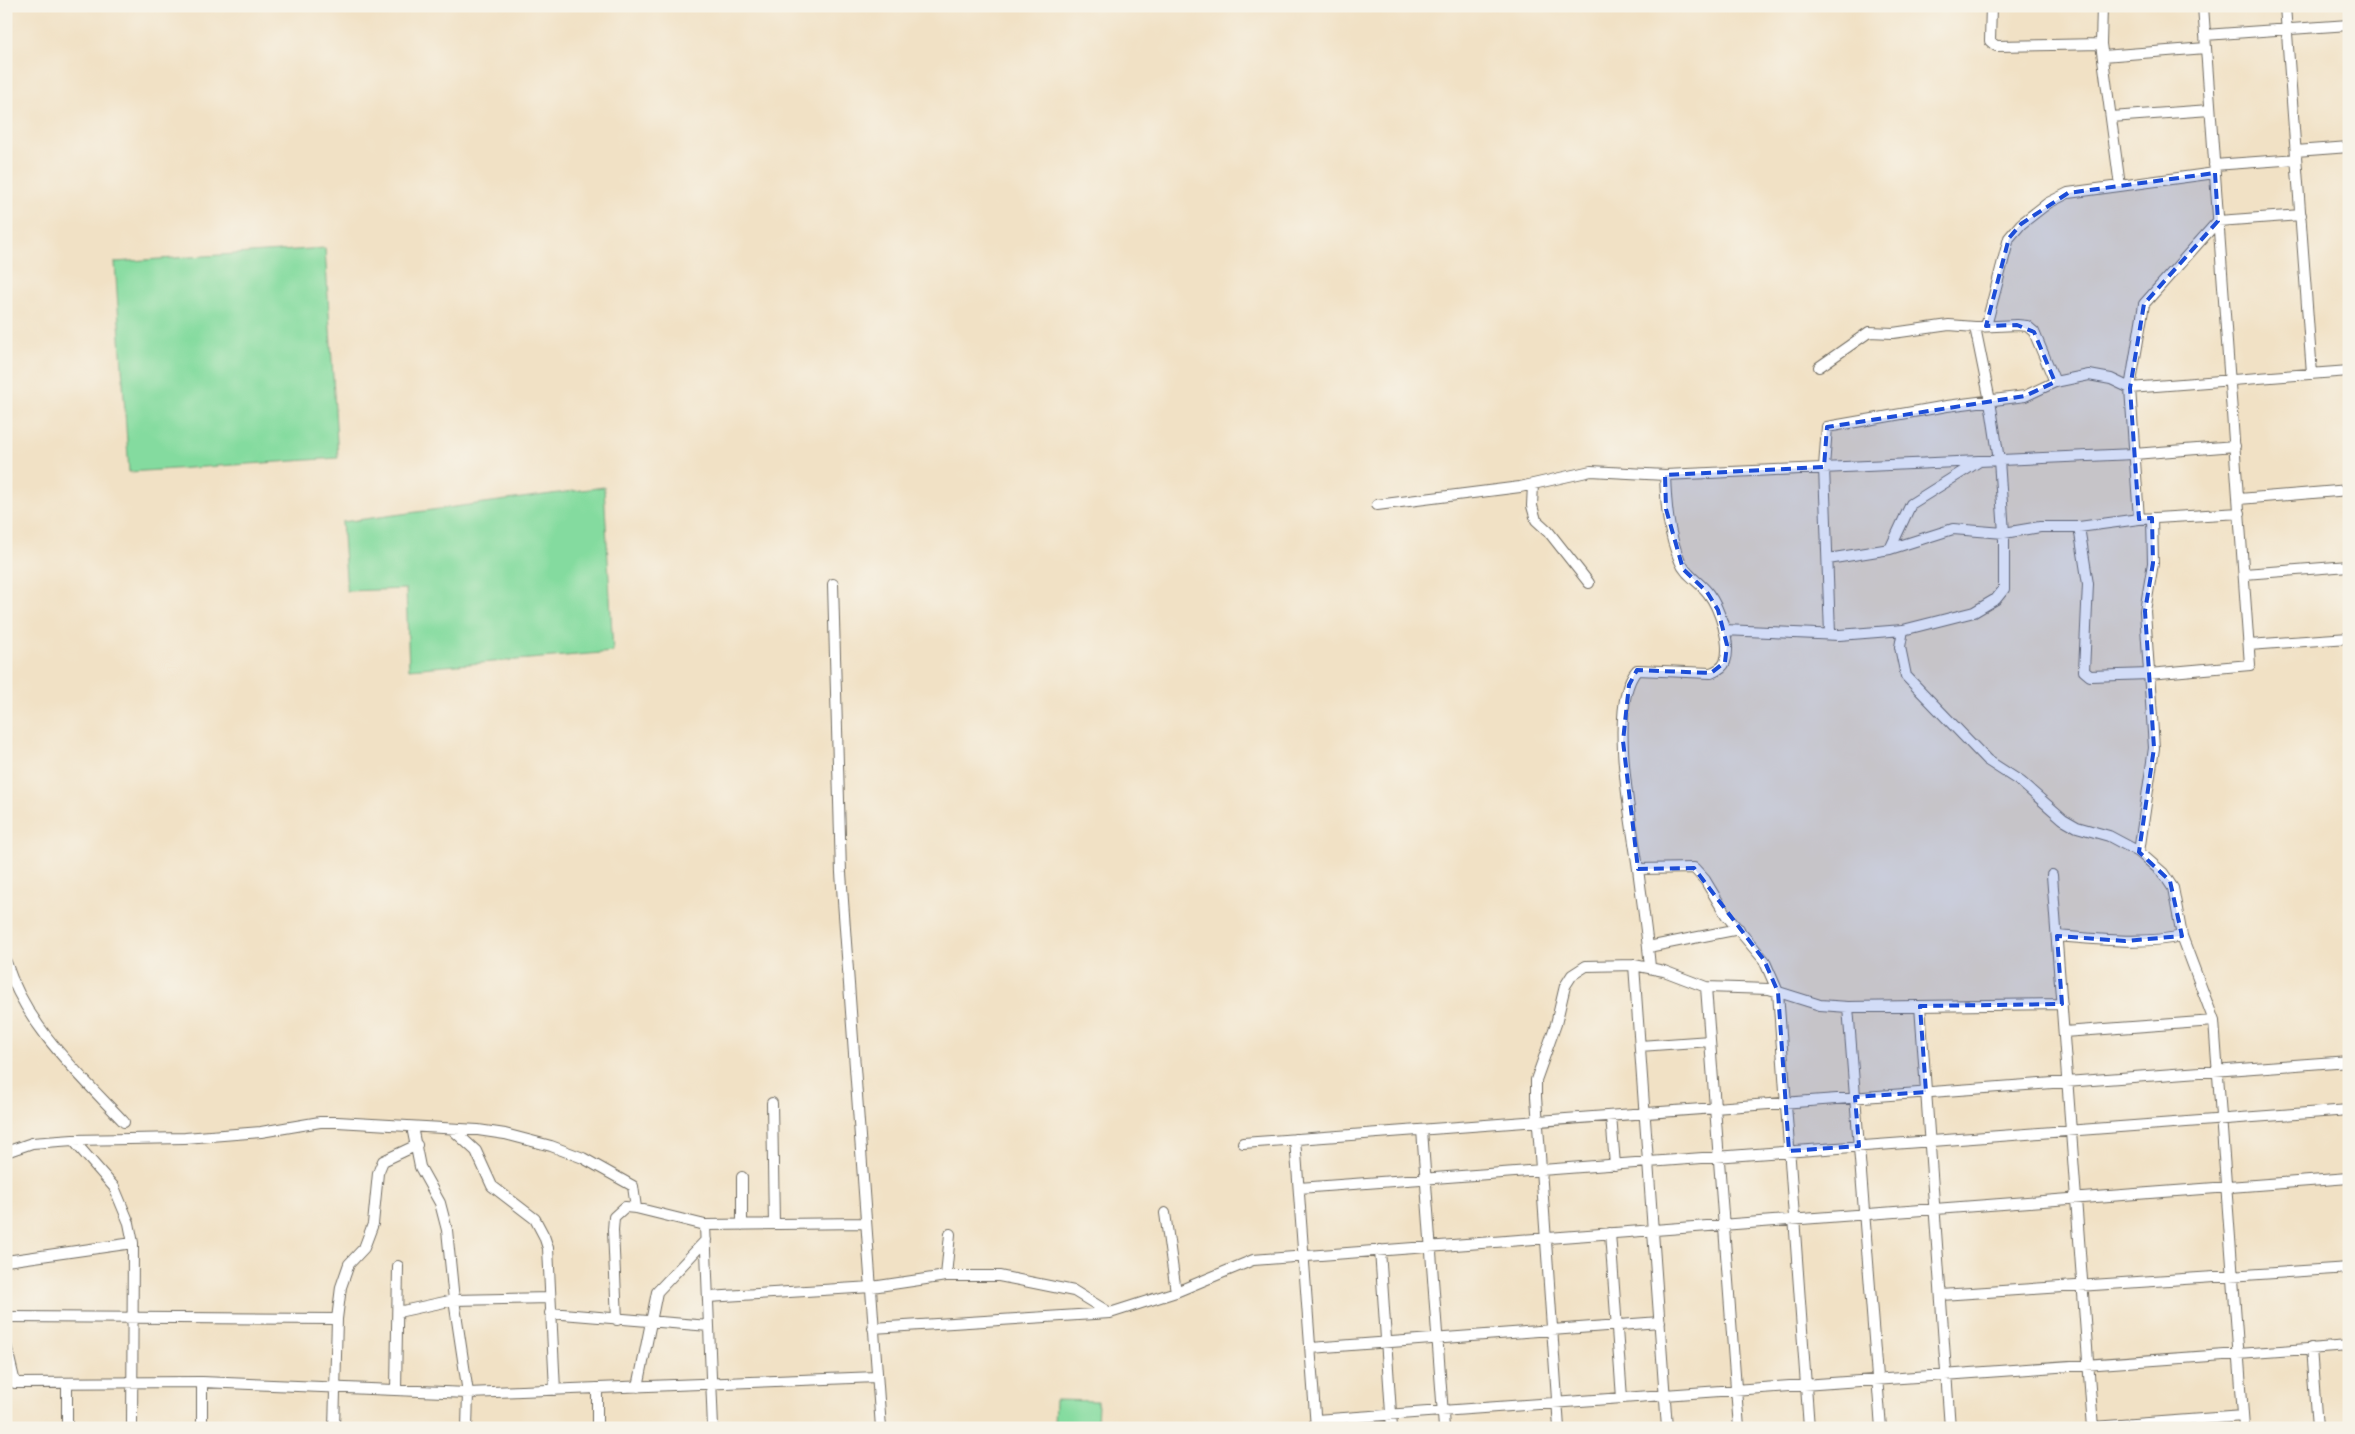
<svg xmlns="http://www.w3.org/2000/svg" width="2355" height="1434" viewBox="0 0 2355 1434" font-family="'Patrick Hand',sans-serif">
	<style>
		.green { fill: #84db9f; stroke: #588365 }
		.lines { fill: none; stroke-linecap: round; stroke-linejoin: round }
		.minor-casing { stroke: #706b61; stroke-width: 12 }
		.minor { stroke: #fff; stroke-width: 10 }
		.marked { fill: #1d4ed8; fill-opacity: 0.2; stroke: #1d4ed8; stroke-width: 4; stroke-dasharray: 10 6; stroke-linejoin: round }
	</style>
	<rect width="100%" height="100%" fill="#f7f3e8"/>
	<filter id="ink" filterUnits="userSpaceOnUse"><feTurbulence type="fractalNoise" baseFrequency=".02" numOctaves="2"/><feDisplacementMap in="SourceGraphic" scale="10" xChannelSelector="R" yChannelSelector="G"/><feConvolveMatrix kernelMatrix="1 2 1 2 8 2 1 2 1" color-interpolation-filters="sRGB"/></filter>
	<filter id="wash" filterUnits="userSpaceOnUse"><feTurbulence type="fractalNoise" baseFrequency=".0096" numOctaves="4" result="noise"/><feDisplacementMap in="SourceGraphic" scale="20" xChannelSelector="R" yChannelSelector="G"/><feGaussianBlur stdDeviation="1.12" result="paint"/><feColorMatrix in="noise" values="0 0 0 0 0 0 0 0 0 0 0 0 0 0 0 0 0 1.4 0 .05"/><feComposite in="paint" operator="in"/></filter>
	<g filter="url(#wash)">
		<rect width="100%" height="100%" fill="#f1e1c5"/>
		<path class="green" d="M325,248L338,458L129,472L115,262Z
			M604,487L613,652L409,669L406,589L347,591L342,522Z
			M1055,1400L1098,1401L1097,1427L1054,1425Z"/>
	</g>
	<g filter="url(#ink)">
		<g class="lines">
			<g class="minor-casing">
				<path id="minor" d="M1991,6L1990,41L1996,46L2101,44
					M2102,6L2101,44L2120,186
					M2285,6L2312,374
					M2205,35L2349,25
					M2103,56L2206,48
					M2111,117L2210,110
					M2296,151L2349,147
					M2214,165L2296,159
					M1986,326L2009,238L2021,224L2048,203L2068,193L2215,173
					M1819,367L1869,332L1893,333L1949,325L1975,327L2017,325L2027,326L2034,332L2055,382
					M1533,484L1532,506L1536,520L1548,531L1589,583
					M2239,499L2349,490
					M1377,505L1520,487L1591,471L1665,475L2134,454L2235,446
					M2139,519L2130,388L2144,304L2218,221L2301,215
					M2079,527L2088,584L2084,671L2090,676L2149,674L2250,665L2203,6
					M1890,549L1911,504L1978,462
					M1828,559L1890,549L1953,529L2004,533L2040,527H2079L2139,519L2240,513
					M2244,574L2349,566
					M833,584L841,873L881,1428
					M1724,630L1839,635L1903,630L1974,612L1996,599L2004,589V533L1999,460L1990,401L1975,327
					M1903,630L1900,647L1906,676L1987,760L2021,782L2063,819L2077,827L2109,836L2139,852L2163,873L2173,888L2182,936L2214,1021L2244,1428
					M1830,634L1824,467L1827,427L1947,406L2025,396L2055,382L2089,375L2111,379L2130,388L2349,371
					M2249,645L2349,638
					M2139,852L2154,748L2145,611L2153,563L2152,518
					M1638,869L1694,868L1705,880L1726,915L1764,960L1778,992L1809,1428
					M2052,875L2093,1428
					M2057,936C2099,939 2140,945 2182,936
					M1648,947L1739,929
					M6,962C26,1026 79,1074 124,1122
					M1634,965L1667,1428
					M1650,967C1647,934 1642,901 1638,869C1632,825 1607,703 1637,670L1711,673C1716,671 1723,668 1725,662C1732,644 1719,607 1708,593C1699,581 1685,575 1680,561C1668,534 1666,504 1665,475
					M1706,987L1739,1428
					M1920,1006L1950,1428
					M1848,1007L1881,1428
					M2064,1032L2214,1021
					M1640,1046L1710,1041
					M772,1103L774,1224
					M1611,1116L1615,1165
					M412,1127L420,1167L440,1203L447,1230L454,1300L468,1393L467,1428
					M452,1129L476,1151L492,1186L535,1219L544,1236L548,1248L555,1390
					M1422,1130L1444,1428
					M1295,1139L1316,1428
					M73,1140L114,1187L129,1223L133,1243L132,1428
					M1243,1143L2349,1061
					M6,1152L32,1143L73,1140L185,1138L261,1132L320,1122H337L478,1130L505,1134L551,1146L583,1158L633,1186L636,1208
					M742,1177V1225
					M1299,1188L2349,1110
					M1165,1213L1176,1292
					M705,1225L713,1428
					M1610,1233L1622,1398
					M1380,1250L1392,1428
					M6,1261L133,1243
					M946,1276L950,1234
					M1941,1295L2349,1268
					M708,1297L872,1287L946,1276H999L1074,1291L1110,1313
					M398,1312L454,1300L549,1298
					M550,1313L709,1326
					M6,1317L337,1319
					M617,1320L613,1230L614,1217L625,1207L636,1208L705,1225L865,1223
					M873,1328L1110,1313L1176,1292L1253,1260L2349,1178
					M6,1345L15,1383L202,1382L468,1393L877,1377
					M1311,1348L1660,1322
					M2311,1348L2317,1428
					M638,1387L657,1292L706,1240
					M597,1388V1428
					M396,1390L398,1266
					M1316,1420L2349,1346
					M2093,1427L2243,1416
					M67,1428V1383
					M202,1428V1382
					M334,1428L337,1319L341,1287L349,1264L364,1248L373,1224L378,1173L383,1161L417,1145
					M1559,1428L1536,1097V1080L1556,1024L1565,986L1572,975L1586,966L1634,965L1664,971L1706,987L1769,989L1820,1005L1848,1007L2062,1004"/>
			</g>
			<use href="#minor" class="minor"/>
		</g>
	</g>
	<path class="marked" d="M2215,173L2218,221L2144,304L2130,388L2139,519L2152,518L2153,563L2145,611L2154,748L2139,852L2170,881L2182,936L2125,941L2057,936L2062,1004L1920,1006L1926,1092L1855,1097L1859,1146L1789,1151L1778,992L1764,960L1694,868L1638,869L1623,741L1629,685L1637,670L1711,673L1725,662L1727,645L1718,610L1707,592L1683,569L1666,509L1665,475L1824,467L1827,427L2025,396L2055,382L2034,332L2017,325L1986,326L2009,238L2021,224L2068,193Z"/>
	<rect width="2355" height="1434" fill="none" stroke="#f7f3e8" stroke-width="25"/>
</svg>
